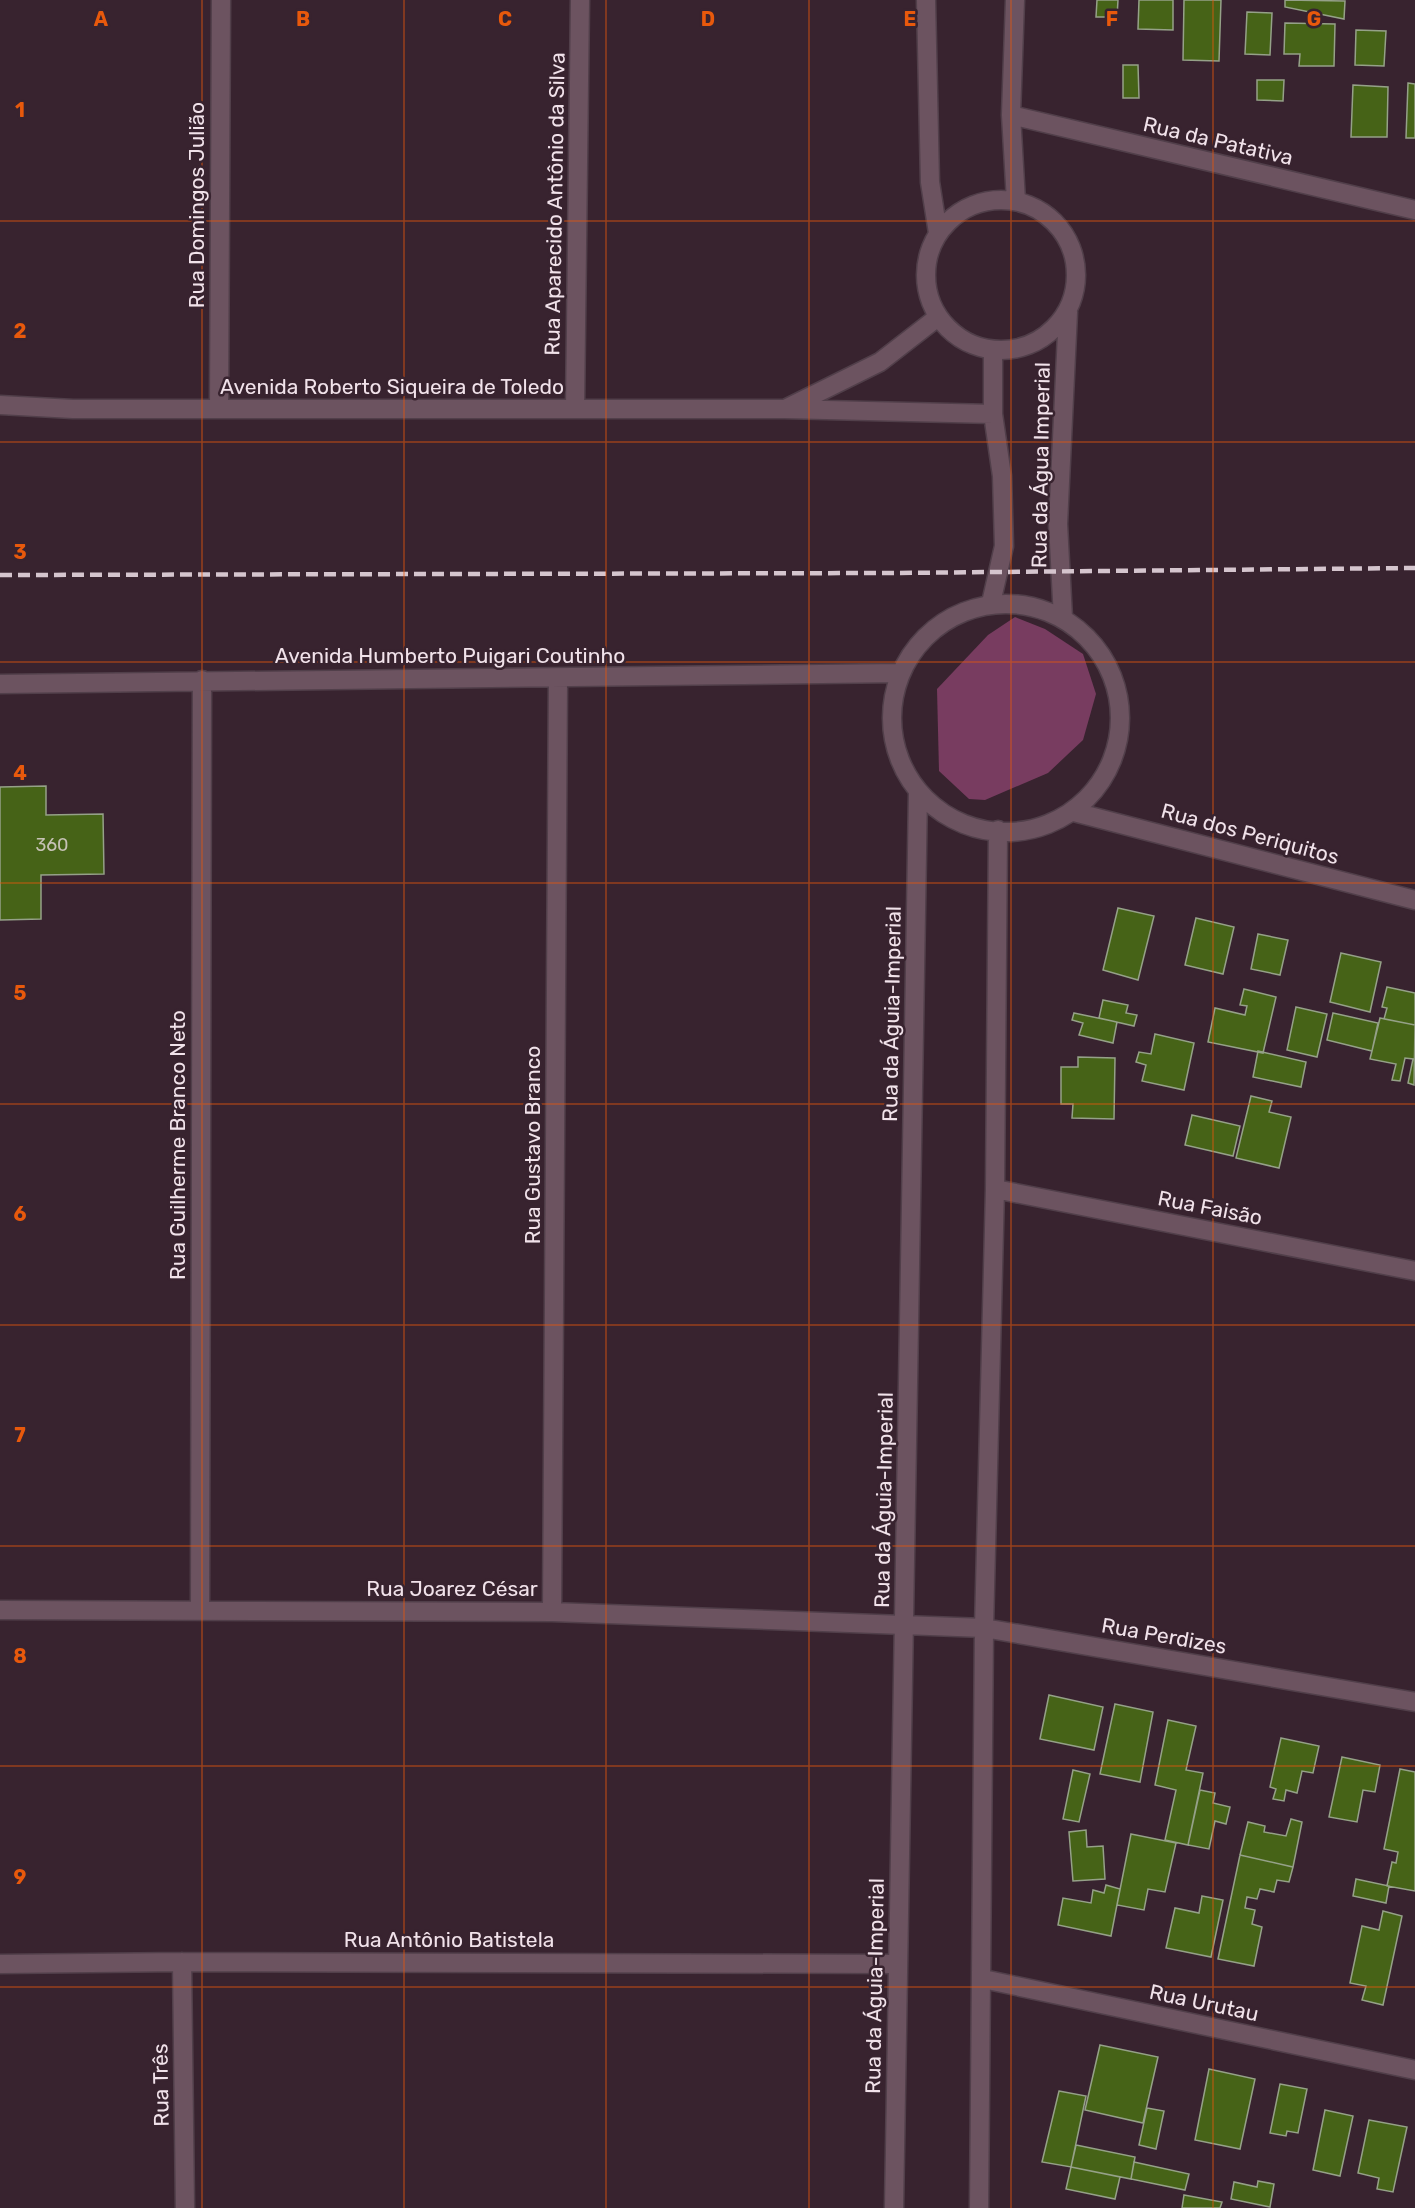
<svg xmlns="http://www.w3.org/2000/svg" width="1415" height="2208" viewBox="0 0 1415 2208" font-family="Rubik,sans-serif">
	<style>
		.green { fill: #783c60 }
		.building { fill: #466317; stroke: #95a188; stroke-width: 1.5 }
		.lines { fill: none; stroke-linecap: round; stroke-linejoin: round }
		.minor-casing { stroke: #513f4a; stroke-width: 21 }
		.minor { stroke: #6c5360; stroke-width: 18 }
		.rail { stroke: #d5c5ce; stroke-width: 4.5; stroke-dasharray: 12 6; stroke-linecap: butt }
		.grid { fill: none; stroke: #e8590c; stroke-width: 1.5; stroke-opacity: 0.55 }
		.labels { text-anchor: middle; stroke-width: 5; stroke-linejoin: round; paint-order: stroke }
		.number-label { font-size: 18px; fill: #c6c2b5 }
		.street-label { font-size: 21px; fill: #f1e2ea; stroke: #38232f }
		.grid-label { font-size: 20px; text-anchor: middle; font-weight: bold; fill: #e8590c; stroke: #38232f; stroke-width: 5; stroke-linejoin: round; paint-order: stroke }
	</style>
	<rect width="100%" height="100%" fill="#38232f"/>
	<path class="green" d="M1015,617L1045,629L1083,654L1096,694L1083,740L1048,773L985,800L969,799L939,771L937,689L988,635Z"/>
	<path class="building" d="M1097,0H1118L1117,17H1096Z
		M1139,0H1173V30L1138,29Z
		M1184,0H1221L1219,61L1183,60Z
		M1285,0L1345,1L1344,19L1285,7Z
		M1247,12L1272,13L1270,55L1245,54Z
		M1285,23L1335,24L1334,66H1299L1300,54H1284Z
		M1356,30L1386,31L1384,66L1355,65Z
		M1123,65H1138L1139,98H1123Z
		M1257,80H1284L1283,101L1257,100Z
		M1408,83L1415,84V138H1406Z
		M1353,85L1388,87L1387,137H1351Z
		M46,786V815L103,814L104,874L41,875V919L0,920V787Z
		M1118,908L1154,916L1138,980L1103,970Z
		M1196,918L1234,927L1223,974L1185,965Z
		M1258,934L1288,940L1280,975L1251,969Z
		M1341,953L1381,962L1370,1012L1330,1002Z
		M1387,987L1415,993V1025L1384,1019L1387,1008L1382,1007Z
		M1244,989L1276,997L1263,1053L1208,1042L1215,1008L1245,1015L1247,1006L1240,1005Z
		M1103,1000L1128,1005L1126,1013L1137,1015L1134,1026L1099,1018Z
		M1296,1007L1327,1014L1317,1057L1287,1050Z
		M1074,1013L1117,1022L1113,1043L1079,1035L1083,1023L1072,1020Z
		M1333,1013L1378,1023L1372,1051L1327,1040Z
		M1380,1018L1415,1025L1414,1085L1408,1083L1413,1059L1405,1058L1400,1081L1392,1080L1396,1064L1370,1059Z
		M1155,1034L1194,1043L1184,1090L1142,1081L1146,1065L1136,1062L1139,1052L1151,1054Z
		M1258,1051L1306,1062L1301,1087L1253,1077Z
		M1078,1057L1115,1058L1114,1119L1072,1118L1073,1104H1061V1067H1078Z
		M1251,1096L1272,1101L1269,1112L1291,1117L1279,1168L1236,1158Z
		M1192,1115L1240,1126L1233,1156L1185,1145Z
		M1049,1695L1103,1707L1094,1750L1040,1739Z
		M1115,1704L1153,1712L1140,1782L1100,1774Z
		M1168,1720L1196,1726L1186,1770L1203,1773L1188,1845L1165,1840L1176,1790L1155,1785Z
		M1281,1738L1319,1746L1313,1773L1302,1771L1297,1793L1286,1790L1284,1801L1273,1799L1276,1789L1270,1787Z
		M1342,1757L1380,1765L1375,1792L1363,1790L1357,1822L1329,1817Z
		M1400,1769L1415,1772V1891L1387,1886L1392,1862L1396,1863L1398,1852L1384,1849Z
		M1073,1770L1090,1774L1079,1822L1063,1819Z
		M1200,1790L1215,1793L1213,1803L1230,1807L1226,1824L1215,1821L1209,1849L1188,1845Z
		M1291,1819L1302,1822L1293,1867L1240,1855L1248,1822L1265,1826L1264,1832L1286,1836Z
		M1086,1830L1087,1847L1103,1846L1105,1879L1073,1881L1069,1832Z
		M1131,1834L1176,1843L1165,1892L1148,1889L1144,1910L1117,1905Z
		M1240,1855L1293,1867L1289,1882L1277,1880L1274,1892L1260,1889L1257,1899L1247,1897L1245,1908L1255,1910L1252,1924L1262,1927L1254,1966L1218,1959Z
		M1356,1879L1389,1886L1386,1903L1353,1896Z
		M1106,1885L1120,1889L1111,1936L1058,1925L1063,1898L1091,1903L1093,1890L1104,1893Z
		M1202,1896L1223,1900L1211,1957L1166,1948L1175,1908L1199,1913Z
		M1383,1911L1402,1916L1383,2005L1362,2000L1366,1986L1350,1983L1362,1926L1379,1930Z
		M1100,2045L1158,2057L1143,2123L1085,2110Z
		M1209,2069L1255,2079L1240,2149L1195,2140Z
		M1280,2084L1307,2089L1298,2133L1287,2131L1286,2136L1270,2133Z
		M1059,2091L1086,2096L1071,2167L1042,2162Z
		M1147,2108L1164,2111L1156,2149L1139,2145Z
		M1325,2110L1353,2116L1340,2176L1313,2170Z
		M1369,2120L1407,2127L1393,2192L1377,2189L1379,2178L1358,2173Z
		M1076,2145L1135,2157L1131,2179L1071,2167Z
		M1134,2162L1189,2174L1185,2190L1131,2179Z
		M1071,2167L1120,2177L1115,2199L1066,2189Z
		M1258,2181L1274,2184L1270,2207L1231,2199L1234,2182L1257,2187Z
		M1184,2195L1222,2202L1220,2208H1182Z"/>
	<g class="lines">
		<g class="minor-casing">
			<path id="minor" d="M926,0L930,182L938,233
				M1015,0L1011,115L1016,201
				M1011,115L1415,210
				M926 275a75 75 0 1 1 150 0a75 75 0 1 1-150 0Z
				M0,405L73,409H784L993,414
				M219,409L221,0
				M575,409L580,0
				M785,409L880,362L938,317
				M991,603L1004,546L1002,476L993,414V350
				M892 718a114 114 0 1 1 228 0a114 114 0 1 1-228 0Z
				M1063,618L1058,524L1068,312
				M0,684L900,673
				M1074,812L1415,900
				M995,1189L1415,1271
				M0,1610L552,1612L984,1628L1415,1702
				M200,1610L202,680
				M552,1612L558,678
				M182,1962L185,2208
				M0,1964L182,1962L898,1964
				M983,1979L1415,2070
				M894,2208L918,793
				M979,2208L984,1628L995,1189L998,830"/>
		</g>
		<use href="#minor" class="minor"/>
		<path class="rail" d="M0,575L892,573L1415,568"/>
	</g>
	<path class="grid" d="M202,0V2208M404,0V2208M606,0V2208M809,0V2208M1011,0V2208M1213,0V2208M0,221H1415M0,442H1415M0,662H1415M0,883H1415M0,1104H1415M0,1325H1415M0,1546H1415M0,1766H1415M0,1987H1415"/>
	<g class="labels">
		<g class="number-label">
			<text x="52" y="851">360</text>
		</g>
		<g class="street-label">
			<text transform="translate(1218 141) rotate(13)" y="7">Rua da Patativa</text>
			<text transform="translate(555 204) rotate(-89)" y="7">Rua Aparecido Antônio da Silva</text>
			<text transform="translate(197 205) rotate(-90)" y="7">Rua Domingos Julião</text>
			<text x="392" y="394">Avenida Roberto Siqueira de Toledo</text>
			<text transform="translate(1041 465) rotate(-89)" y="7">Rua da Água Imperial</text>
			<text x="450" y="663">Avenida Humberto Puigari Coutinho</text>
			<text transform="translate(1250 834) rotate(15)" y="7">Rua dos Periquitos</text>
			<text transform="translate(892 1014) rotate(-89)" y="7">Rua da Águia-Imperial</text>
			<text transform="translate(178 1145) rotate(-90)" y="7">Rua Guilherme Branco Neto</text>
			<text transform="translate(533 1145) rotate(-90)" y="7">Rua Gustavo Branco</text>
			<text transform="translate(1210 1208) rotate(11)" y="7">Rua Faisão</text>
			<text transform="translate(884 1500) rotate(-89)" y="7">Rua da Águia-Imperial</text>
			<text x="452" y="1596">Rua Joarez César</text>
			<text transform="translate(1164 1636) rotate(10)" y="7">Rua Perdizes</text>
			<text x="449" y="1947">Rua Antônio Batistela</text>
			<text transform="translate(875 1986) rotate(-89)" y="7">Rua da Águia-Imperial</text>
			<text transform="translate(1204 2003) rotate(12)" y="7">Rua Urutau</text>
			<text transform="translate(161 2085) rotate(-91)" y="7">Rua Três</text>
		</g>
	</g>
	<g class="grid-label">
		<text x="101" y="26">A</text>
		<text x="303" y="26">B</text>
		<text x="505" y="26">C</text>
		<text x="708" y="26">D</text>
		<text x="910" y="26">E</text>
		<text x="1112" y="26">F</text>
		<text x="1314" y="26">G</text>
		<text x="20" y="117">1</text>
		<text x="20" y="338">2</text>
		<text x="20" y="559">3</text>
		<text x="20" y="780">4</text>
		<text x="20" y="1000">5</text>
		<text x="20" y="1221">6</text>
		<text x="20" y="1442">7</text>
		<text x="20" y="1663">8</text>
		<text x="20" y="1884">9</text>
	</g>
</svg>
